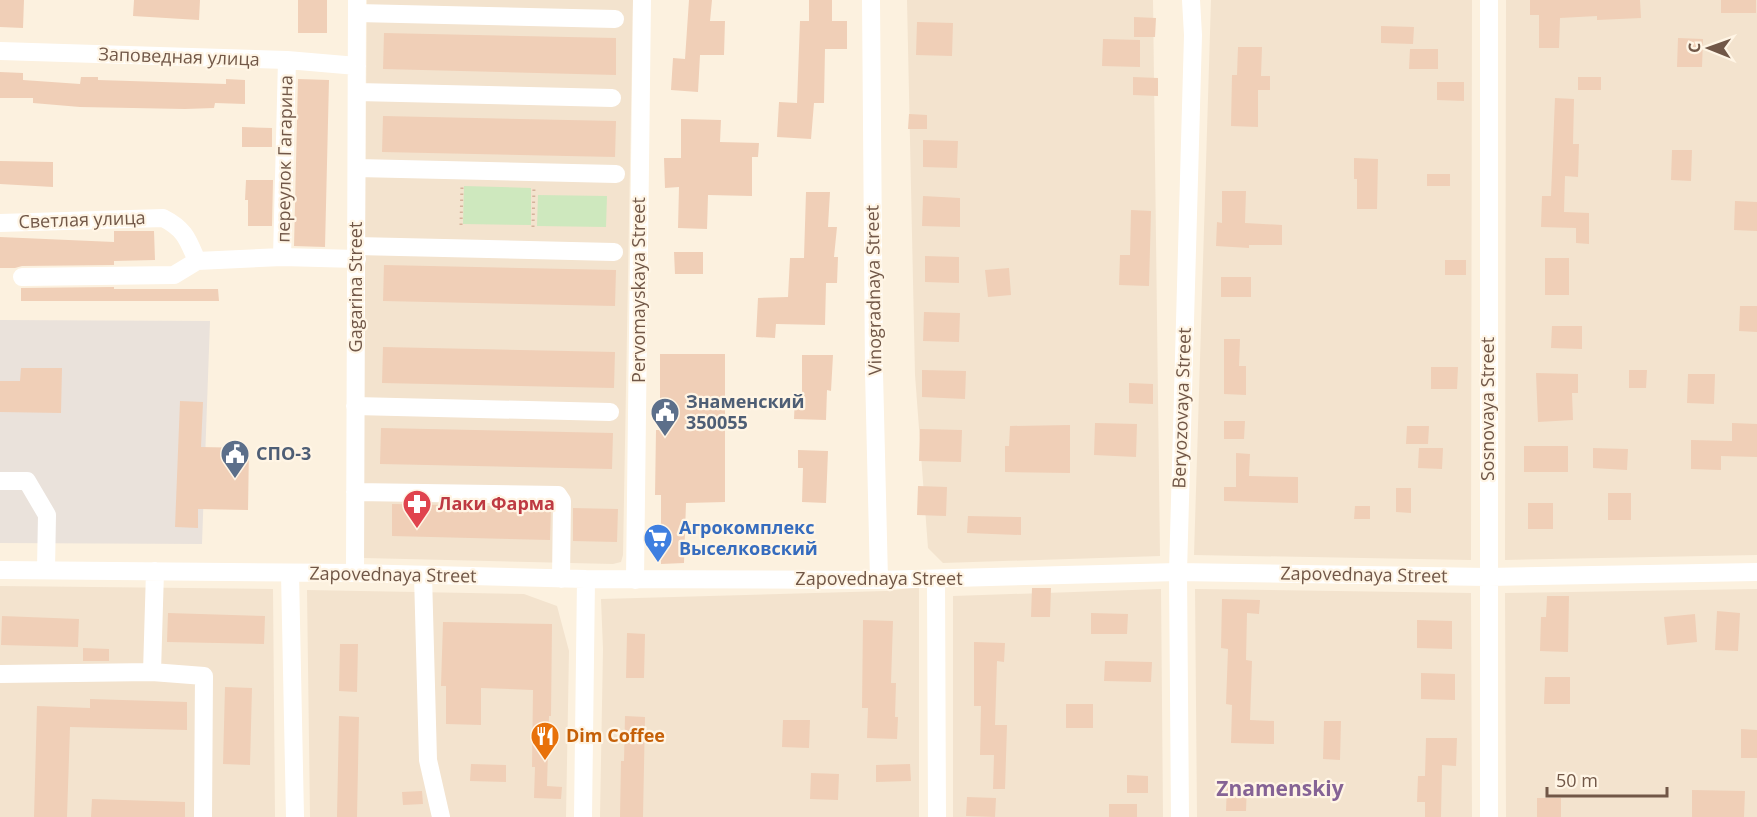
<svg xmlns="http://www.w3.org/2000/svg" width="1757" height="817" viewBox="0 0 1757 817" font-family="'Open Sans',sans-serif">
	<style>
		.residential { fill: #f3e3ce }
		.industrial { fill: #eae2db }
		.green { fill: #cee8be }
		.building { fill: #f0cfb7 }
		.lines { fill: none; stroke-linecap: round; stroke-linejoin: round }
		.path { stroke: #d5b29b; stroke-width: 3; stroke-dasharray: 1.5 4.5; stroke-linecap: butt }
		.minor { stroke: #fff; stroke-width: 18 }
		.labels { text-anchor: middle; stroke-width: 4.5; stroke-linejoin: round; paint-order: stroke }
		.street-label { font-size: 18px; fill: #715747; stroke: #fff5e5 }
		.service-label { font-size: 18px; font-weight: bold; fill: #4e5e75; stroke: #fff5e5; text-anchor: start }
		.health-label { font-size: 18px; font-weight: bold; fill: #be3a42; stroke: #fff5e5; text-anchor: start }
		.shop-label { font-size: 18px; font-weight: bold; fill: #366cbe; stroke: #fff5e5; text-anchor: start }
		.food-label { font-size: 18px; font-weight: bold; fill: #c56008; stroke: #fff5e5; text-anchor: start }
		.quarter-label { font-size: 21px; font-weight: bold; fill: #856395; stroke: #fff5e5 }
	</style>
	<rect width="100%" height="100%" fill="#fcf1df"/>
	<path class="residential" d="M367,0H633L623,555L621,562L613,564L364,558L362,552Z
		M907,0H1153L1160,556L943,563L928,548L915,375Z
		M1211,0H1472L1471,560L1194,555Z
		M1506,0H1757V555L1505,560Z
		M0,586L273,589L275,817H0Z
		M919,587V817H600L603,649L601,599L886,591Z
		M1161,589L1163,817H953V596Z
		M1195,589L1471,593L1472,817H1197Z
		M1757,589V817H1506L1505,593Z
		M307,590L524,594L557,606L569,651L566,817H310Z"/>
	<path class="industrial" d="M0,320L210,321L202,544L0,543Z"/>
	<path class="green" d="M464,186L531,188V225L463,224Z
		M538,195L607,196L606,227L537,226Z"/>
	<path class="building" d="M0,0H24L23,28L0,27Z
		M134,0H200L199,20L133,16Z
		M298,0H327V33H298Z
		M689,0H712L710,21H725L724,55H700L698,92L671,90L673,58L685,59Z
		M809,0H832V21H847V49H825L824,103H814L811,139L777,137L779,102L797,103L800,21H809Z
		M1530,0H1640L1641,18L1597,20V16L1560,18L1559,48H1539V15H1530Z
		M1721,0H1756V13H1721Z
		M1134,17L1156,18L1155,37H1134Z
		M917,22L953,23L952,56L916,55Z
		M1381,26L1414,27L1413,44L1381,43Z
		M384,33L616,38V75L383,69Z
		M1678,38L1703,39L1702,67H1677Z
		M1103,39L1140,40V67L1102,66Z
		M1238,47H1262L1261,76H1270V90H1258V127L1231,126L1232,75H1237Z
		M1410,49H1438V69H1409Z
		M0,72L23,73V80L80,84L81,77H98V80L226,84V79L245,80V104L215,103L214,108L185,109L80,107L33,103V98H0Z
		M1133,77L1158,78V96L1133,95Z
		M1578,77H1601V90H1578Z
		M298,79L329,80L325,247L294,246Z
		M1437,82H1464V101L1437,100Z
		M1555,98L1574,99L1573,144H1579L1578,177L1565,176L1564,212L1589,213V244L1576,243V228L1541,227L1542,196H1551Z
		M909,114L927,115V129H908Z
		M383,116L616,121L615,157L382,152Z
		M681,119L721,120L720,142L759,143L758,157H752V196L708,195L707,229L678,228L679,187L665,188L664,158H681Z
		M242,127L272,128V147H242Z
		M923,140L958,141L957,168L923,167Z
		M1672,150H1692L1691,181L1671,180Z
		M1354,158L1378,159L1377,209H1357V179H1354Z
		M0,161L53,162V187L0,184Z
		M1427,174H1450V186H1427Z
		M246,180H273L272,226H248V200H245Z
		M1222,191H1246L1245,223L1282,225V245H1249V248L1216,246L1217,222L1222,223Z
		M806,192H830L828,227H837L834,257H838L837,283H826L825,325L776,324L775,338L756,337L758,298L788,297L790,258H804Z
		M923,196L960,198V227L922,226Z
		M1735,201L1757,202V231L1734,230Z
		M1131,210L1151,211L1149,286L1119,285L1120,255H1130Z
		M114,231H154L155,260L114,261V265L22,266L15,268H0V237L114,242Z
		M674,252H703V274H675Z
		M925,256L959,257V283L925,282Z
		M1545,258H1569V295H1545Z
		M1445,260H1466V275H1445Z
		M384,265L616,270L615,306L383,301Z
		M1009,268L1011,295L988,297L985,270Z
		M1221,277H1251V297H1221Z
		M114,287V289H218L219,301H21V288Z
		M1740,306H1757V332L1739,331Z
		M924,312L960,313L959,342L923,341Z
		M1552,326H1582V349L1551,348Z
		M1224,339H1240L1239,366H1246V395L1224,394Z
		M383,347L615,352L614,388L382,383Z
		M660,354H725V502L686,503L684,563L661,564V495H655L656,430H660Z
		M802,355H833L831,391L827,390L826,420L794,419L795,395H802Z
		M1431,367H1458L1457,389H1431Z
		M21,368H62L61,413L0,412V381H20Z
		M922,370L966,371L965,399L922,397Z
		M1629,370H1647L1646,388H1629Z
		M1536,373L1578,374V393H1572L1573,420L1538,422Z
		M1688,374H1715L1714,404L1687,403Z
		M1129,383L1153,384V404L1129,403Z
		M180,401L203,402L201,447L249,448L248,510L198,509V528L175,527Z
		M1224,421H1245L1244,439H1224Z
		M1095,423L1137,424L1136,457L1094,455Z
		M1732,423L1757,424V457L1721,456V470L1691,469V440L1732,441Z
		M1070,425V473L1005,472V446H1009L1010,426Z
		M1407,426H1429L1428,444H1406Z
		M381,428L613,433L612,469L380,464Z
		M920,429L962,430L961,462L919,461Z
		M1524,446H1568V472H1524Z
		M1419,448H1443L1442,469L1418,468Z
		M1593,448L1628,449L1627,470L1593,468Z
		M798,450L828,451L826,503L802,502L803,468H798Z
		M1236,453L1250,454L1249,476L1298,477V503L1224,501V487H1236Z
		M918,486L947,487L946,516L917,515Z
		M1396,488H1411V513L1396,512Z
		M1608,493H1631V520H1608Z
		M1528,503H1553V529H1528Z
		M392,504L551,507L550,540L392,536Z
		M1355,506H1370V519H1354Z
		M573,508L618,509L617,542L573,541Z
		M968,516L1021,517V535L967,533Z
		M1032,588H1051L1050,617H1031Z
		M1547,596H1569L1568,652L1540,651L1541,617H1546Z
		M1222,599L1260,600L1259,614L1247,613L1246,660L1252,661L1250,720L1274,721V744L1231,743L1232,705L1226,704L1228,649L1221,648Z
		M1717,611L1740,613L1738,651L1715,650Z
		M168,613L265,616L264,644L167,642Z
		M1091,613L1128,614L1127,634H1091Z
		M1695,614L1697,642L1667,645L1664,617Z
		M2,616L79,619L78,647L1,645Z
		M863,620L893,621L891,683H896L895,717H898L897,739L867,738L868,708H862Z
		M1417,620L1452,621V649L1417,648Z
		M443,622L552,624L551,716H549L547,786L562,787L561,799L534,798L535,767H532L533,690L481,688V725L446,724V686H441Z
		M627,633L645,634L644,678H626Z
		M974,642L1005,643L1004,662L997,661L995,725H1007L1005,789H993L994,755H980L981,706H974Z
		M340,644H358L357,692L339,691Z
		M83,648L109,649V661H83Z
		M1105,661L1152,662L1151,682L1104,681Z
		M1421,673L1455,674V700L1421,699Z
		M1545,677H1570V704H1544Z
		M225,687L252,688L250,765L223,764Z
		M90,699L187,702V730L70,727L67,817H34L37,706L90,708Z
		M1066,704H1093V728H1066Z
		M339,716L359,717L357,817H337Z
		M625,716L645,717L643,817H620L621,761H624Z
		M783,720H810L809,748L782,747Z
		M1324,721H1341L1340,760L1323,759Z
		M1741,729L1757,730V758H1741Z
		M1426,738H1457L1456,766L1442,765L1441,817H1425V802H1417L1418,776H1425Z
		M471,764L506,765V782L470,781Z
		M910,764L911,781L876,782V765Z
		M811,773L839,774L838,800L810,799Z
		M1127,775L1148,776V793H1127Z
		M1227,783L1247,784L1246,811H1226Z
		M1692,790L1745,791L1744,817H1692Z
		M422,791L423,804L403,805L402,792Z
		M967,797L996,798L995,817L966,816Z
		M1537,798H1561V817H1537Z
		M92,799L185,802V817H91Z
		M1109,804H1137V817H1109Z"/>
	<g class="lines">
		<path class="path" d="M461,225L462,185
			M533,227L534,187"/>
		<path class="minor" d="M871,0L874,372L879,580
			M1489,0V817
			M357,13L615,19
			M0,51L287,60L357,66
			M357,92L612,98
			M357,168L616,174
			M0,223L163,218C185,229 188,240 197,261L282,257L357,259
			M356,246L614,252
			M282,257L287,60
			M22,277L174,275L197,261
			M355,406L610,412
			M0,481H27L47,515L46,569
			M355,492L558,495L562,501L561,579
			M0,570L355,573L586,579L879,580L1178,572L1488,577L1757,572
			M155,571L152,672L204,676L203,817
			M290,573L295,817
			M355,573L357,0
			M423,575L428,760L441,817
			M635,580L642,0
			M936,580L937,817
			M0,674L152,672
			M583,817L586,579
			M1180,817L1178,572L1193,35L1191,0"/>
	</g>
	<defs>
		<g id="civic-pin" transform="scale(1.5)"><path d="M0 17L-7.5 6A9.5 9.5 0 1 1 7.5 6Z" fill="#5c6f8a" stroke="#fff5e5"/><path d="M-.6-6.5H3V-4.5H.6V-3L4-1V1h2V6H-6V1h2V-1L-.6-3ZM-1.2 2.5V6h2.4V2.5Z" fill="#fff"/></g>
		<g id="pharmacy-pin" transform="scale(1.5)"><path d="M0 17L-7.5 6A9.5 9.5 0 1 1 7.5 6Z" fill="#e0444e" stroke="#fff5e5"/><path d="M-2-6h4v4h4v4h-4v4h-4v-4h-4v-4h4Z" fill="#fff"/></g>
		<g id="supermarket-pin" transform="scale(1.5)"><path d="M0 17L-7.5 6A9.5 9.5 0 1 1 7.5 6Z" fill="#3f7fe0" stroke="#fff5e5"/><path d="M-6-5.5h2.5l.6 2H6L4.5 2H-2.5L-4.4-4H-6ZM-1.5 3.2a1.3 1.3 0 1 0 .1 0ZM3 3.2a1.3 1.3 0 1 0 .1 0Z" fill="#fff"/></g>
		<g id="restaurant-pin" transform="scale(1.5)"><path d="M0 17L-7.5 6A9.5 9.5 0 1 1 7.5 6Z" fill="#e8710a" stroke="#fff5e5"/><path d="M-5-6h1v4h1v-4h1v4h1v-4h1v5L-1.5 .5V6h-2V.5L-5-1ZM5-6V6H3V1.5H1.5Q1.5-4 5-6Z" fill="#fff"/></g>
	</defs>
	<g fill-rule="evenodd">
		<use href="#civic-pin" x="665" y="412"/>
		<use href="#civic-pin" x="235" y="454"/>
		<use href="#pharmacy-pin" x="417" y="504"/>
		<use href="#supermarket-pin" x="658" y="538"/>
		<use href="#restaurant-pin" x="545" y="736"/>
	</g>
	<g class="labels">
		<g class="street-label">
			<text transform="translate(179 57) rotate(2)" y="6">Заповедная улица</text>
			<text transform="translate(285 159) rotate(-89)" y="6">переулок Гагарина</text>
			<text transform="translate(82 220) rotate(-2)" y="6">Светлая улица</text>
			<text transform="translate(356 287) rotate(-90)" y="6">Gagarina Street</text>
			<text transform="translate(639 290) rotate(-90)" y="6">Pervomayskaya Street</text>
			<text transform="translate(874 290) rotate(-91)" y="6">Vinogradnaya Street</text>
			<text transform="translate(1182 408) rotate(-88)" y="6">Beryozovaya Street</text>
			<text transform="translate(1488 409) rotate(-90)" y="6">Sosnovaya Street</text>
			<text transform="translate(393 575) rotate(1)" y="6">Zapovednaya Street</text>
			<text transform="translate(1364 575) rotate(1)" y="6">Zapovednaya Street</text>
			<text x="879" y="585">Zapovednaya Street</text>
		</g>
		<g class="service-label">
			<text x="686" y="408">Знаменский<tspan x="686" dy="21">350055</tspan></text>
			<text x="256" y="460">СПО-3</text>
		</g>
		<g class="health-label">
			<text x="438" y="510">Лаки Фарма</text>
		</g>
		<g class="shop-label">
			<text x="679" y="534">Агрокомплекс<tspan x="679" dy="21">Выселковский</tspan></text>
		</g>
		<g class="food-label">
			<text x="566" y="742">Dim Coffee</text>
		</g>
		<g class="quarter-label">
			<text x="1280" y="796">Znamenskiy</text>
		</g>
	</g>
	<g transform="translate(1709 48) rotate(271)" stroke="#fff5e5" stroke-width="4.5" paint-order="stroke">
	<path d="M0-4.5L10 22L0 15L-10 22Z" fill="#715747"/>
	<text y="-9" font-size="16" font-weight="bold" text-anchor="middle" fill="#715747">С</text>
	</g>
	<path d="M1547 787v9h120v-9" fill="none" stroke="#715747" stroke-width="3"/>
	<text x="1556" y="787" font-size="18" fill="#715747" stroke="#fff5e5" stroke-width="4.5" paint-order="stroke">50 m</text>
</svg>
